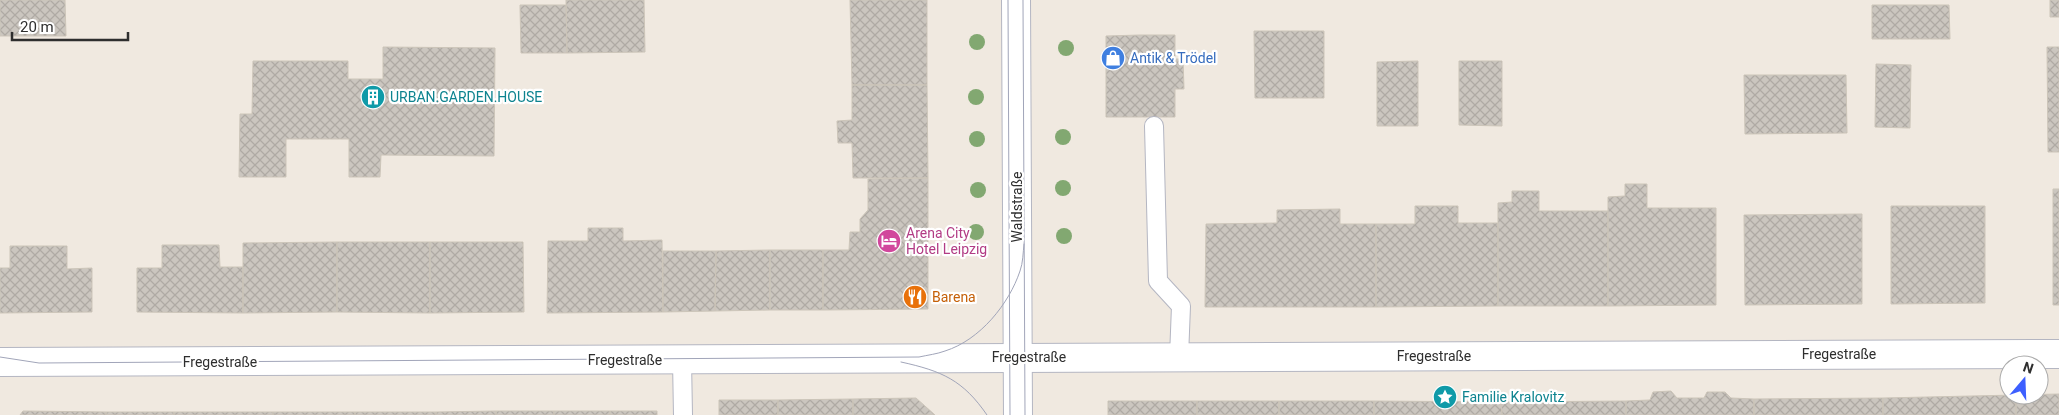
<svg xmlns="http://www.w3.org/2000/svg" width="2059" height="415" viewBox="0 0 2059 415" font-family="Roboto,sans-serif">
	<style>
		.building { fill: url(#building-cross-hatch); stroke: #ccc5b9 }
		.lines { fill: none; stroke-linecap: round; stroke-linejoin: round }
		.lane-casing { stroke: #b4b6c2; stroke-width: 20 }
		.street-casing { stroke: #b4b6c2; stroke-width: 30 }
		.secondary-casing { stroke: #b4b6c2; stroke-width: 30 }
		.lane { stroke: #fff; stroke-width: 18 }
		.street { stroke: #fff; stroke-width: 28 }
		.secondary { stroke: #fff; stroke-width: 28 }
		.tram { stroke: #a1a5b9; stroke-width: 1 }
		.tree { fill: #82a871 }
		.labels { text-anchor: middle; stroke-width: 4.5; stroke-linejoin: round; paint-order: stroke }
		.shop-label { font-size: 14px; fill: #366cbe; stroke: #fff; text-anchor: start }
		.culture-label { font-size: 14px; fill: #0d838f; stroke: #fff; text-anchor: start }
		.street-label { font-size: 14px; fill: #2e2e2e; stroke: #fff }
		.hotel-label { font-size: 14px; fill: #b23c85; stroke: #fff; text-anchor: start }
		.food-label { font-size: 14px; fill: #c56008; stroke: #fff; text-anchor: start }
	</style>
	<defs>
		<pattern id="building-cross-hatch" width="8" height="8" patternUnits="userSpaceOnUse" patternTransform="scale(1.25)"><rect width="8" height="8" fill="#cbc6bf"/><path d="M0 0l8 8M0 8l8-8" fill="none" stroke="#afaaa4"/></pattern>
	</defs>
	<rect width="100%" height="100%" fill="#f0e9e0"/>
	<path class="building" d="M0,0H65L66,36H0Z
		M566,0H644L645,52L567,53Z
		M850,0H927V85H852Z
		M2050,0H2059V17H2050Z
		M520,5H566L567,53H521Z
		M1872,5H1949L1950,39H1872Z
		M1254,31H1324V98H1255Z
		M1140,35H1175V59H1183L1184,89H1175V117H1106V36Z
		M383,47L495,48L494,156L381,155L380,177H349V139H286V177H239L240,114H252L253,61H348V79H383Z
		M2047,47H2059V152H2048Z
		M1418,61V126H1377V62Z
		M1459,61H1502V126L1459,125Z
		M1876,64L1911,65L1910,128L1875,127Z
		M1744,75H1846L1847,133L1745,134Z
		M852,85H927L928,178H853L852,143H838L837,121L852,120Z
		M928,178V309L823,310V250H849L850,232H860V219L868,210V179Z
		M1625,184H1647V208H1716V305L1608,306V197L1625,196Z
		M2053,189H2059V305H2053Z
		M1512,191H1539V211H1608V306H1498V203L1512,202Z
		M1415,206H1458V223H1498V306L1376,307V224H1415Z
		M1891,206H1985V303L1891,304Z
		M1340,209V224H1376V307H1205L1206,224L1277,223V210Z
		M1862,214V304L1745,305L1744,215Z
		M588,228H623V241L662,240L663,312L547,313L548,241H588Z
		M337,242V312L243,313V243Z
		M337,242H430V313L337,312Z
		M430,242H523L524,312L430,313Z
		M162,245H219L220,267H243V313L137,312V268H162Z
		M10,246H67V269L92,268V312L0,313V268H10Z
		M770,250H823V310H770Z
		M770,250V310L715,311L716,251Z
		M663,251H716L715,311L663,312Z
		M1671,391L1677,398H1704L1707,392H1725L1731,398L1754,399V415H1626V401L1650,400L1653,392Z
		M2059,394V415H2016V395Z
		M2016,395V415H1883V398Z
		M916,398L935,415H853V399Z
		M1883,398V415H1754V399Z
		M853,399V415H778V400Z
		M719,400H778V415H719Z
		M1108,401H1197V415H1108Z
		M1197,401H1279V415H1197Z
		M1279,401H1374V415H1279Z
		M1374,401L1501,402L1502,415H1374Z
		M1626,401V415H1502L1501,402Z
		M23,411L106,412V415H20Z
		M496,411V415H436V412Z
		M496,411H554V415H496Z
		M554,411H610V415H554Z
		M610,411H657V415H610Z
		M106,412H174V415H106Z
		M174,412H273V415H174Z
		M273,412H355V415H273Z
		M355,412H436V415H355Z"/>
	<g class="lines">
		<g class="lane-casing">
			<path id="lane" d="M1154,126L1158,281L1181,306L1179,357
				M682,360L683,415"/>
		</g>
		<g class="street-casing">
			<path id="street" d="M0,362L2059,354"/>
		</g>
		<g class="secondary-casing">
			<path id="secondary" d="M1016,0L1018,415"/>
		</g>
		<use href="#lane" class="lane"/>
		<use href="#street" class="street"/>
		<use href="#secondary" class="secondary"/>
		<path class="tram" d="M1008,0L1010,415
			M1023,0L1025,415
			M0,357L39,363L919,357C928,355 937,354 945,351C980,340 1009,304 1020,271C1023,263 1023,253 1024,244
			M901,362C942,371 963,380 987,415"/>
	</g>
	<g class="tree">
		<circle cx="977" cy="42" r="8"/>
		<circle cx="1066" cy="48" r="8"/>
		<circle cx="976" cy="97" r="8"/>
		<circle cx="1063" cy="137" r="8"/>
		<circle cx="977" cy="139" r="8"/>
		<circle cx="1063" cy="188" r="8"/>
		<circle cx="978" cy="190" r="8"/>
		<circle cx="976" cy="232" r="8"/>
		<circle cx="1064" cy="236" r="8"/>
	</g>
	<defs>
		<g id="shop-disc" transform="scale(1.25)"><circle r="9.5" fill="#3f7fe0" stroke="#fff"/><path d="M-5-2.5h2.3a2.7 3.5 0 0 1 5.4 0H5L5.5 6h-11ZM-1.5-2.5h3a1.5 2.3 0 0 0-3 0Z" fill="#fff"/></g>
		<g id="building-disc" transform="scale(1.25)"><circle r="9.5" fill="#0f9aa8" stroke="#fff"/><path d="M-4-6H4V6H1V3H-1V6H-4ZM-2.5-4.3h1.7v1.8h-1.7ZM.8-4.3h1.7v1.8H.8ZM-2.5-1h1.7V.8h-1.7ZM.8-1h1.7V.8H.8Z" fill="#fff"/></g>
		<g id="hotel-disc" transform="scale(1.25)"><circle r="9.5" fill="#d1479c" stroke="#fff"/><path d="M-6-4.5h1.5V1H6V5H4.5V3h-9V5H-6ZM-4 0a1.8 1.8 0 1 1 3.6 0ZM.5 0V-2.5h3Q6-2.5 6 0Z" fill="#fff"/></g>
		<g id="restaurant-disc" transform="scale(1.25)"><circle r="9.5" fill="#e8710a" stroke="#fff"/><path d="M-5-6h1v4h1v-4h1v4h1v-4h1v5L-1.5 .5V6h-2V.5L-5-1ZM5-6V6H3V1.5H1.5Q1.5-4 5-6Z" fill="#fff"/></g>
		<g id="sight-disc" transform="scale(1.25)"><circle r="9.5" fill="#0f9aa8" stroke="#fff"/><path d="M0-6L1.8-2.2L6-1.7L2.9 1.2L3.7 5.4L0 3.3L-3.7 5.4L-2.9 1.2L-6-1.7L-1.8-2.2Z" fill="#fff"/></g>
	</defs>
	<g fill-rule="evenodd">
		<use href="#shop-disc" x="1113" y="58"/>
		<use href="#building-disc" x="373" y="97"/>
		<use href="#hotel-disc" x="889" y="241"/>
		<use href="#restaurant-disc" x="915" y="297"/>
		<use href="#sight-disc" x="1445" y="397"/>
	</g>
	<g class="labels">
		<g class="shop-label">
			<text x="1130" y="63">Antik &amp; Trödel</text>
		</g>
		<g class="culture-label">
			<text x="390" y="102">URBAN.GARDEN.HOUSE</text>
			<text x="1462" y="402">Familie Kralovitz</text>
		</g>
		<g class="street-label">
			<text transform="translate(1017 207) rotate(-90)" y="5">Waldstraße</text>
			<text x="1839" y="359">Fregestraße</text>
			<text x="1434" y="361">Fregestraße</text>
			<text x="1029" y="362">Fregestraße</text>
			<text x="625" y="365">Fregestraße</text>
			<text x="220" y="367">Fregestraße</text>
		</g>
		<g class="hotel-label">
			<text x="906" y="238">Arena City<tspan x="906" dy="16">Hotel Leipzig</tspan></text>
		</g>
		<g class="food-label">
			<text x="932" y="302">Barena</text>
		</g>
	</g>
	<g transform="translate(2024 380) rotate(19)"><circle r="24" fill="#ffffff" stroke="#ababab"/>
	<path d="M0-4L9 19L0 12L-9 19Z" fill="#3d5fff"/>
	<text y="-8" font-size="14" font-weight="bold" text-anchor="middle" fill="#2e2e2e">N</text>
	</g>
	<path d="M12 32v8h116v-8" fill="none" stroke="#2e2e2e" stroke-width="2.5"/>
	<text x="20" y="32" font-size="15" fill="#2e2e2e" stroke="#ffffff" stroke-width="4" paint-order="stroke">20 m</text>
</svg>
